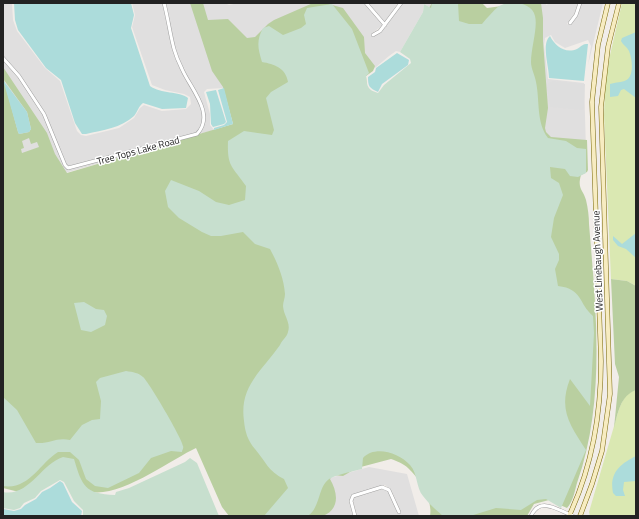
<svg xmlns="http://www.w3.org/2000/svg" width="639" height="519" viewBox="0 0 639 519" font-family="'Titillium Web',sans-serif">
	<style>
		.residential { fill: #e0dfdf }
		.grass { fill: #dae8b2 }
		.forest { fill: #b9cfa0; fill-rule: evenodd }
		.wetland { fill: #c7dfce }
		.parking { fill: #dedede }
		.water { fill: #acdcdb }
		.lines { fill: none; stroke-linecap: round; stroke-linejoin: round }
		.minor-casing { stroke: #9f9f9f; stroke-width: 4 }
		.secondary-casing { stroke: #77670a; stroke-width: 5 }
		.minor { stroke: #fff; stroke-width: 3 }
		.secondary { stroke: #f7ecc1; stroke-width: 4 }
		.labels { text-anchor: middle; stroke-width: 3; stroke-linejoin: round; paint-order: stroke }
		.street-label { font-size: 10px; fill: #222; stroke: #fff }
	</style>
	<rect width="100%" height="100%" fill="#f1ede9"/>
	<path class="residential" d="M3,3H12L13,20L17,31L45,68L60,81L77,131L81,135L86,136L119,128L134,118L140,108L144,105L162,111L186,109L191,104L190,97L184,94L165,90L152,85L132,27L135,15L132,3H225L229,5L238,3H364L383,25L371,34L372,37L381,32L403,3H432L431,8L424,4L423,12L400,52L396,51L389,56L369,73L259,37L224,88L207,89L204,92L210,114V125L214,130L65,173L27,172L31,152L22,154L3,84L30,133L3,78Z
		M368,3H398L385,22Z
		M521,3H544L547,5L548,3H578L574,14L567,24L570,25L578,15L582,3H603L588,65L591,46L588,40L565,48L555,42L551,35L545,38L544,45L548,79L584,83L586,149L547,138L541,129Z
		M369,467L407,474L419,516H357L353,501L355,497L383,489L388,491L398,514L401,513L392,491L385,485L352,495L349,501L353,516H305L330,478Z"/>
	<path class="grass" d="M622,3H636V286L627,281L611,279L604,115L605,85L610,55Z
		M636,390V516H590L589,512L619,409C623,399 626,393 636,390Z"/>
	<path class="forest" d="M190,3H203L208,20L228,19L247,38L255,37L268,24L274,20L313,3H325L343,8L364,37L365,53L375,66L373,71L366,76L367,87L372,92L379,95L413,65L424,16L432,3H482L487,8L502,6L506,3H541L543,18V41L548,108L545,128L546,132L551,137L587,140L588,170L587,172L581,175C577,189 583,189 586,200C588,208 589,217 589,224C596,309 606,401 577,483C575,490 573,502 567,508L549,500L534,504L527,516H430C433,500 420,479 408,468C404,464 397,461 391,459L357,468L343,476L333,475L330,479C338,493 340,509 323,516H229L222,507L196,448C170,460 111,505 83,489C78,486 75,479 71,475L32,483L19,492L3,488V67L47,133L55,154L67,173L233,124L223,87L212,71ZM4,80L27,112L31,129L29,132L19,134L18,132ZM29,138L31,144L37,142L39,147L22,153L21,149L24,148L22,141Z
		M611,279L627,281L636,286V390C620,396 618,413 614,428L619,377L615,364Z"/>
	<path class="wetland" d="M432,3H458L459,21L469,24H482C487,18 493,11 499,6C510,0 532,2 535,16C538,27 531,48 531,62C531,69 535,75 536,82C540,101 536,122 548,138L566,141L577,148L586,149V173L578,177L570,176L565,169L550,167L551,178L559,183L563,195L554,218L551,237L559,254V260L555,269L558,286C583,289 578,303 593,316L594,333L590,406L570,379C558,410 570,425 586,450L561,508L546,499L537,500L521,510L496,508L470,516H443C436,510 429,504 423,496C416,488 418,474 410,465C399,453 375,445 363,458L362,469C354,471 339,474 331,478C318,484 321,506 309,515L264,516L288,488L284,479C268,471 266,462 255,449C248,441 245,432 244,421C239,386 262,371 280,345C282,340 287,337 288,332C291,322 284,317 283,306C283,302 285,298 285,294C284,278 277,262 270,249L255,244L243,232L221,236H211L202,232L179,218L168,207L165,191L171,180L199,191L216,202L229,205L245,200L246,186C232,166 227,167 228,141L244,131L272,135L274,130L266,98L271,92L288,82C286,68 274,64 262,62C258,49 256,41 263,28L269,26L283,35L301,28L306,24L304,15L307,8L332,4L352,29L369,73L366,76C367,87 368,90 378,93L384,85L411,63L410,59L400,52L423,12L424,4L431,8Z
		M84,302L96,309L104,310L107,316L105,325L91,332L81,330L74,303Z
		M126,371C133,372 139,373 143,377C149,382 183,440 183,446C184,448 182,450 182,452L171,451L151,458L139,473L108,488L95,486L86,479L79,460L70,452H58C39,464 29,490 3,486V397L17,410L36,443C50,444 56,437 70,440L82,425L92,420L100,419L101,401L96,382L100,378Z
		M63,457L74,459C82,486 85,494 115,495L116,492L129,488L185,462L190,458L197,463L219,516H83V510L74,501L64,482L60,480L41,491L35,498L24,503L20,508L14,510L3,508V492C29,497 41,464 63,457Z"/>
	<path class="parking" d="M553,81L585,84L584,108L582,110L550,107L547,87L548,83Z"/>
	<path class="water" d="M14,3H131L134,15L131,28L150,86C161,94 179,91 188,98L186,108L162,109L143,103C138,107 138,111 134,116C121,128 103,130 86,134H82L75,123L61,80L46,68L18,30L15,20Z
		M636,32V98L624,89L621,90L618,96L610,97V84C615,82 623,83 628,79C634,73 632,58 629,51C627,47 623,45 621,41L622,38Z
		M550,36C555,46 565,54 577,49C582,46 582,44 588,44L584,81L549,78C549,66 541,44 550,36Z
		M397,53L409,60L408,65L382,84L378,92C369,88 368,86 368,77L375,72L376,68Z
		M3,80L27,112L31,129L29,132L19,134L18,132Z
		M224,88L233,124L214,130V128L224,125L227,122L218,90Z
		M216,90L226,122L224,124L213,127L211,124L210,104L206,92Z
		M636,233V258L626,249L618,246L613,240V236L622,244Z
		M636,456V481L624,482L623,490L625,496H616L613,493C609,473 620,464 636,456Z
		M60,481L63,483L72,502L82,511L81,516H3V509L14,511L21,509L25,505L36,499L42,492L50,488Z"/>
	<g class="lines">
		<g class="minor-casing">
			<path id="minor" d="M366,3L385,25
				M570,23L576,15L580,3
				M373,35L380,31L401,3
				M3,58L19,76L44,114L65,165L68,168L197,134C216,114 190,88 182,69C179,63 176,56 174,49C170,34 168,18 164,3
				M355,516L351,501L353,496L382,487L389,490L399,512
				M531,516C540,496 558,510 573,516"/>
		</g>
		<g class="secondary-casing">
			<path id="secondary" d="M569,516C592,467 601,415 601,361L592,102L598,45L608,3
				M580,516L592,484L602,451L610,394L601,107L608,47L619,3"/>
		</g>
		<use href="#minor" class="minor"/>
		<use href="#secondary" class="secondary"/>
	</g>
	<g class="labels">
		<g class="street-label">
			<text transform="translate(138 150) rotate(-15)" y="4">Tree Tops Lake Road</text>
			<text transform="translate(597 261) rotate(-92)" y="4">West Linebaugh Avenue</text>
		</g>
	</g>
	<rect width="639" height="519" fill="none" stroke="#222222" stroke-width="8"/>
</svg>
